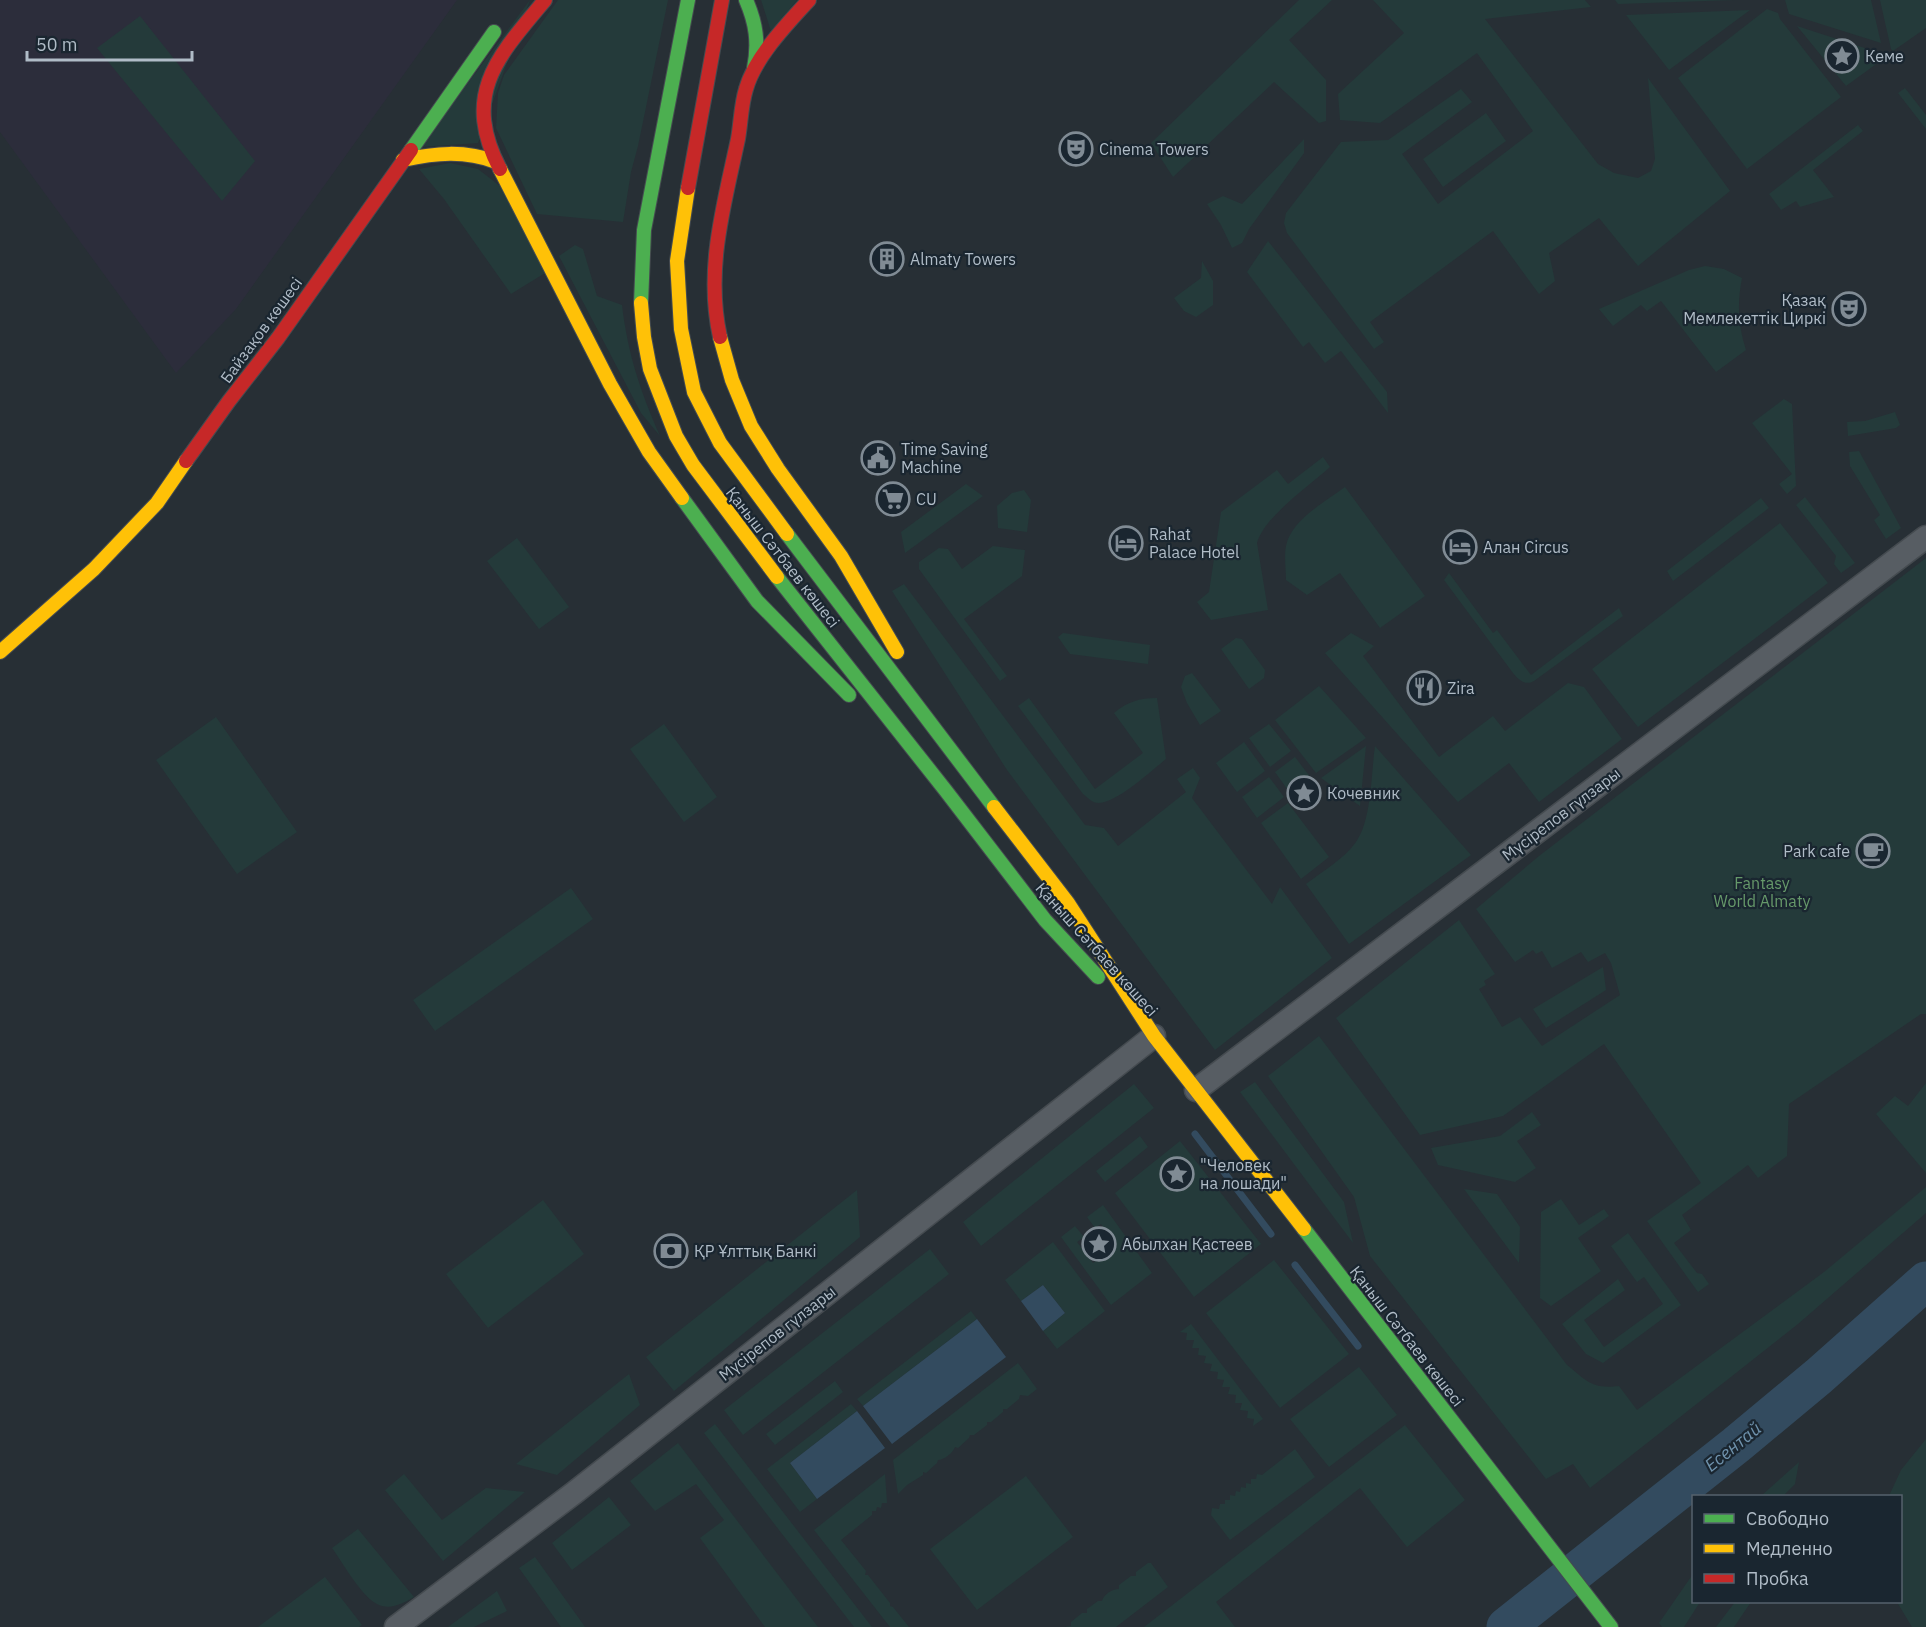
<svg xmlns="http://www.w3.org/2000/svg" width="1926" height="1627" viewBox="0 0 1926 1627" font-family="'IBM Plex Sans',sans-serif">
	<style>
		.medical { fill: #2c2d3b }
		.green { fill: #243a3a }
		.water { fill: #334b5f }
		.lines { fill: none; stroke-linecap: round; stroke-linejoin: round }
		.stream { stroke: #334b5f; stroke-width: 7 }
		.river { stroke: #334b5f; stroke-width: 39 }
		.street-casing { stroke: #454b50; stroke-width: 25 }
		.fast-casing { stroke: #454b50; stroke-width: 16 }
		.slow-casing { stroke: #454b50; stroke-width: 16 }
		.jam-casing { stroke: #454b50; stroke-width: 16 }
		.street { stroke: #575d63; stroke-width: 22 }
		.fast { stroke: #4caf50; stroke-width: 14 }
		.slow { stroke: #ffc107; stroke-width: 14 }
		.jam { stroke: #c62828; stroke-width: 14 }
		.labels { text-anchor: middle; stroke-width: 4.5; stroke-linejoin: round; paint-order: stroke }
		.poi-label { font-size: 16px; fill: #b0bcc7; stroke: #1a2630; text-anchor: start }
		.street-label { font-size: 16px; fill: #b0bcc7; stroke: #1a2630 }
		.park-label { font-size: 16px; fill: #66996a; stroke: #1a2630 }
		.water-label { font-size: 18px; font-style: italic; fill: #6f92ac; stroke: #1a2630 }
	</style>
	<rect width="100%" height="100%" fill="#272f35"/>
	<path class="medical" d="M0,0H457L236,309L176,373L0,132Z"/>
	<path class="green" d="M530,0L478,143L420,147Z
		M558,0H668L638,146L631,172L623,222L537,214L496,128L498,93L504,75Z
		M761,0H797L771,31Z
		M1299,0H1332L1289,40L1326,80V121L1319,123L1274,82L1173,177L1151,143Z
		M1373,0H1585L1591,7L1485,19L1598,164L1614,173L1638,178L1651,171L1655,159L1648,78L1730,191L1638,266L1599,218L1549,253L1555,281L1539,294L1493,231L1370,322L1384,342L1374,349L1287,233L1284,223L1286,213L1341,142L1388,140L1461,89L1472,102L1402,154L1438,204L1533,131L1477,53L1380,123L1340,120L1338,94L1404,33Z
		M1615,0H1735L1618,4Z
		M1785,0H1871L1881,43L1789,14Z
		M1880,0H1926V28L1893,51L1891,49Z
		M1767,9L1778,13L1780,19L1841,97L1747,169L1678,78Z
		M1750,10L1669,70L1626,15Z
		M140,16L255,161L222,201L97,48Z
		M1797,26L1883,54L1886,57L1846,86Z
		M1905,88L1926,115V129L1898,93Z
		M1486,113L1506,141L1443,187L1423,159Z
		M1858,125L1863,131L1813,170L1834,197L1800,207L1796,201L1781,210L1769,194Z
		M1304,139V153L1249,229L1242,243L1232,248L1221,225L1207,204L1223,196L1242,204Z
		M450,163L478,169L500,186L545,273L511,294L444,199L419,169Z
		M1268,241L1387,392L1388,413L1341,351L1325,363L1309,342L1303,347L1247,272Z
		M575,245L583,249L597,296L622,305C628,355 640,390 660,436L641,413L559,256Z
		M1202,261L1213,281V305L1196,317L1184,311L1174,298L1201,278Z
		M1705,266L1724,269L1742,278C1737,303 1738,326 1746,350L1716,372L1661,301L1647,311L1641,305L1613,326L1599,309L1689,270Z
		M1784,399L1792,404L1796,486L1787,494L1779,484L1792,474L1752,423Z
		M1895,412L1900,425L1896,428L1848,436L1847,422L1865,421Z
		M1859,451L1901,528L1886,539L1874,520L1880,515L1850,466L1849,452Z
		M1323,457L1330,467C1309,486 1264,517 1257,543L1268,610L1211,620L1197,602L1209,592L1221,512L1277,470L1288,484Z
		M966,484L983,496L905,553L901,532Z
		M1345,487L1425,596L1380,628L1340,573L1307,595L1286,580C1286,569 1284,557 1286,546C1291,520 1325,502 1345,487Z
		M1024,490L1031,500L1027,532L998,528L997,506L1012,493Z
		M1805,497L1855,563L1841,573L1834,564L1836,556L1796,505Z
		M1761,498L1769,508L1673,581L1667,571Z
		M1780,523L1828,583L1638,727L1592,669Z
		M517,538L569,607L539,629L487,561Z
		M993,546L1025,550L1022,576L964,619L1007,676L1000,681L919,569V562L939,548L948,549L962,569Z
		M1926,558V1014H1921L1789,1104L1787,1156L1758,1178L1748,1165L1682,1215L1691,1230L1674,1243L1697,1273L1702,1274L1709,1284L1698,1292L1647,1221L1701,1183L1604,1044L1503,1116L1420,1135L1336,1018L1459,920L1495,974L1484,981L1486,985L1479,989L1502,1027L1520,1017L1542,1046L1620,995L1611,963L1605,953L1588,962L1581,952L1552,968L1542,951L1536,954L1533,950L1515,962L1476,909L1539,856Z
		M1449,573L1493,633L1497,630L1531,675L1619,608L1623,616L1534,681C1525,686 1519,680 1513,673L1444,580Z
		M904,584L1085,825L1104,828L1118,846L1186,792L1177,779L1193,768L1200,778L1192,798L1272,904L1280,887L1332,958L1215,1050L1007,770L892,591Z
		M1063,633L1150,645L1148,664L1070,654L1058,637Z
		M1351,633L1374,646L1363,656L1439,757L1493,716L1505,731L1568,683L1584,687L1622,739L1539,802L1509,763L1458,802L1325,653Z
		M1236,638L1242,639L1265,670L1264,678L1249,689L1221,649Z
		M1192,673L1221,711L1200,725L1187,703L1181,687L1185,676Z
		M1319,686L1366,738L1316,773L1275,720Z
		M1029,698L1095,789L1143,753L1114,713C1127,702 1139,698 1157,698L1166,759C1151,771 1118,802 1099,803C1092,803 1088,798 1083,794L1018,706Z
		M216,717L297,832L237,874L156,760Z
		M664,724L717,797L684,822L630,749Z
		M1269,724L1291,751L1270,767L1249,738Z
		M1244,742L1265,771L1237,792L1216,763Z
		M1366,746L1360,806L1321,778Z
		M1375,746L1471,855L1349,944L1306,884C1323,871 1344,859 1356,842C1372,819 1371,773 1375,746Z
		M1295,757L1311,778L1290,793L1275,772Z
		M1269,777L1284,797L1257,818L1242,797Z
		M1288,803L1329,857L1301,879L1261,823Z
		M571,888L593,919L435,1031L413,1000Z
		M1603,967L1606,990L1546,1028L1533,1009Z
		M1319,1036L1567,1365C1588,1382 1592,1389 1619,1386L1637,1410L1824,1272L1926,1187V1213L1798,1324L1590,1488L1573,1464L1546,1479L1370,1256L1354,1197L1268,1076Z
		M1255,1082L1344,1202L1353,1243L1240,1092Z
		M1926,1083V1173L1876,1114L1895,1096L1908,1106Z
		M1134,1084L1154,1108L981,1246L963,1222Z
		M1532,1112L1541,1125L1517,1141L1536,1168L1515,1182L1438,1165L1431,1148L1500,1136Z
		M1140,1136L1148,1147L1105,1182L1096,1171Z
		M1180,1141L1261,1244L1194,1297L1115,1193Z
		M1464,1189L1497,1194L1520,1227L1519,1263Z
		M857,1190L860,1237L674,1391L646,1357Z
		M1561,1199L1579,1225L1604,1209L1609,1216L1578,1238L1601,1271L1551,1306L1540,1298L1541,1212Z
		M543,1200L584,1254L488,1328L446,1274Z
		M1103,1205L1152,1273L1111,1305L1061,1237L1075,1226L1084,1237L1077,1242L1093,1263L1117,1245L1101,1224L1095,1228L1087,1217Z
		M1628,1233L1681,1305L1603,1363L1586,1354L1562,1324L1618,1279L1625,1290L1584,1320L1604,1347L1663,1304L1644,1277L1637,1282L1611,1246Z
		M1053,1242L1105,1311L1057,1349L1043,1331L1065,1313L1043,1285L1021,1301L1005,1280Z
		M930,1249L949,1274L743,1435L724,1410Z
		M1274,1260L1349,1354L1280,1408L1206,1313Z
		M971,1311L977,1319L863,1406L857,1399Z
		M1191,1324L1263,1419L1253,1426L1254,1419L1247,1418L1248,1411L1240,1410L1242,1403H1235L1236,1395L1228,1394L1230,1387H1222L1224,1380L1217,1379L1218,1372L1210,1371L1212,1364L1204,1363L1206,1356L1198,1355L1199,1348H1192L1194,1340H1186L1187,1333L1180,1332Z
		M1018,1363L1037,1389L1028,1396L1020,1395L1019,1399L1007,1409H1003V1412L991,1422H987V1425L974,1435H970L969,1438L958,1448L955,1447C953,1453 944,1460 938,1460L937,1463L926,1473L923,1472V1475L907,1485L898,1494L893,1460Z
		M1359,1367L1397,1415L1329,1467L1290,1419Z
		M629,1374L640,1405L557,1475L516,1464Z
		M835,1381L843,1392L775,1445L766,1434Z
		M851,1404L857,1411L790,1463L817,1499L800,1512L767,1469Z
		M715,1424L872,1627H854L704,1433Z
		M1405,1425L1465,1500L1407,1547L1360,1488L1216,1602L1235,1627H1144Z
		M1926,1439V1627H1912L1897,1602H1900V1496H1889L1901,1470Z
		M678,1443L818,1627H765L700,1538L724,1520L696,1484L655,1511L630,1481Z
		M1295,1449L1315,1477L1230,1540L1211,1515L1212,1508L1219,1509L1220,1504H1225V1500H1230V1495L1235,1496L1236,1491L1240,1492L1241,1487L1246,1488V1483L1251,1484V1479H1256L1257,1474L1262,1475Z
		M1799,1462L1795,1484L1783,1496H1761Z
		M404,1474L442,1520L486,1488L525,1492L443,1561L385,1490Z
		M885,1474L887,1503H882L881,1508L877,1507L876,1511H872V1515L841,1540L866,1571L865,1575H868L890,1603V1606L893,1607L909,1627H890L814,1530Z
		M1026,1476L1073,1537L977,1610L930,1549Z
		M609,1497L631,1525L572,1570L552,1543Z
		M358,1529L414,1597C404,1603 391,1610 379,1605C362,1598 343,1563 332,1548Z
		M535,1557L583,1624L585,1627H561L519,1568Z
		M1148,1563H1151L1168,1587L1116,1627H1065L1071,1626V1622L1082,1613H1087V1609L1098,1601H1102C1104,1594 1112,1589 1119,1589V1585L1131,1576H1136V1572Z
		M1693,1574L1694,1602H1700L1684,1627H1662L1659,1623Z
		M325,1577L362,1625L359,1627H258Z
		M497,1591L507,1611L474,1627H448Z
		M1735,1602H1751L1734,1627H1716Z"/>
	<path class="water" d="M1043,1285L1065,1313L1043,1331L1021,1301Z
		M977,1319L1006,1357L892,1444L863,1406Z
		M857,1411L885,1448L817,1499L790,1463Z"/>
	<g class="lines">
		<path class="stream" d="M1195,1134L1271,1234
			M1295,1265L1358,1346"/>
		<path class="river" d="M1506,1627L1736,1445L1819,1376L1926,1281"/>
		<g class="street-casing">
			<path id="street" d="M1196,1090L1926,537
				M396,1627L574,1493L1154,1036"/>
		</g>
		<g class="fast-casing">
			<path id="fast" d="M746,0C756,23 759,43 754,68
				M411,150L494,32
				M641,303L644,230L688,0
				M682,498L757,601L849,695
				M787,534L994,807
				M777,577L946,791L1045,920L1098,977
				M1304,1229L1611,1627"/>
		</g>
		<g class="slow-casing">
			<path id="slow" d="M403,160C435,153 465,150 496,162
				M500,169L610,384L649,452L682,498
				M688,188L677,261L681,329L694,392L720,443L787,534
				M641,303L644,337L650,369L676,436L693,465L777,577
				M720,337L732,380L751,426L778,469L841,556L897,652
				M0,652L94,569L157,503L186,461
				M994,807L1068,903L1154,1036L1304,1229"/>
		</g>
		<g class="jam-casing">
			<path id="jam" d="M500,169C461,94 498,56 545,0
				M688,188L722,0
				M720,337C705,269 724,205 738,139C741,122 741,105 746,89C755,57 787,24 809,0
				M186,461L229,401L278,338L411,150"/>
		</g>
		<use href="#street" class="street"/>
		<use href="#fast" class="fast"/>
		<use href="#slow" class="slow"/>
		<use href="#jam" class="jam"/>
	</g>
	<defs>
		<g id="sight-ring" transform="scale(1.725)"><circle r="9.5" fill="#1a2630" stroke="#808b94" stroke-width="1.5"/><path d="M0-6L1.8-2.2L6-1.7L2.9 1.2L3.7 5.4L0 3.3L-3.7 5.4L-2.9 1.2L-6-1.7L-1.8-2.2Z" fill="#808b94"/></g>
		<g id="theatre-ring" transform="scale(1.725)"><circle r="9.5" fill="#1a2630" stroke="#808b94" stroke-width="1.5"/><path d="M-5-5.5Q0-4 5-5.5V0Q5 5 0 6Q-5 5-5 0ZM-3.3-2.5H-1v1.5H-3.3ZM1-2.5H3.3v1.5H1ZM-2.8 1Q0 5.5 2.8 1Z" fill="#808b94"/></g>
		<g id="building-ring" transform="scale(1.725)"><circle r="9.5" fill="#1a2630" stroke="#808b94" stroke-width="1.5"/><path d="M-4-6H4V6H1V3H-1V6H-4ZM-2.5-4.3h1.7v1.8h-1.7ZM.8-4.3h1.7v1.8H.8ZM-2.5-1h1.7V.8h-1.7ZM.8-1h1.7V.8H.8Z" fill="#808b94"/></g>
		<g id="civic-ring" transform="scale(1.725)"><circle r="9.5" fill="#1a2630" stroke="#808b94" stroke-width="1.5"/><path d="M-.6-6.5H3V-4.5H.6V-3L4-1V1h2V6H-6V1h2V-1L-.6-3ZM-1.2 2.5V6h2.4V2.5Z" fill="#808b94"/></g>
		<g id="supermarket-ring" transform="scale(1.725)"><circle r="9.5" fill="#1a2630" stroke="#808b94" stroke-width="1.5"/><path d="M-6-5.5h2.5l.6 2H6L4.5 2H-2.5L-4.4-4H-6ZM-1.5 3.2a1.3 1.3 0 1 0 .1 0ZM3 3.2a1.3 1.3 0 1 0 .1 0Z" fill="#808b94"/></g>
		<g id="hotel-ring" transform="scale(1.725)"><circle r="9.5" fill="#1a2630" stroke="#808b94" stroke-width="1.5"/><path d="M-6-4.5h1.5V1H6V5H4.5V3h-9V5H-6ZM-4 0a1.8 1.8 0 1 1 3.6 0ZM.5 0V-2.5h3Q6-2.5 6 0Z" fill="#808b94"/></g>
		<g id="restaurant-ring" transform="scale(1.725)"><circle r="9.5" fill="#1a2630" stroke="#808b94" stroke-width="1.5"/><path d="M-5-6h1v4h1v-4h1v4h1v-4h1v5L-1.5 .5V6h-2V.5L-5-1ZM5-6V6H3V1.5H1.5Q1.5-4 5-6Z" fill="#808b94"/></g>
		<g id="cafe-ring" transform="scale(1.725)"><circle r="9.5" fill="#1a2630" stroke="#808b94" stroke-width="1.5"/><path d="M-5.5-4.5H6V0H3Q3 3.5 0 3.5H-2.5Q-5.5 3.5-5.5 0ZM3-3.2v2h1.7v-2ZM-6 4.5H4V6H-6Z" fill="#808b94"/></g>
		<g id="bank-ring" transform="scale(1.725)"><circle r="9.5" fill="#1a2630" stroke="#808b94" stroke-width="1.5"/><path d="M-6-4H6V4H-6ZM0-2.3a2.3 2.3 0 1 0 0 4.6a2.3 2.3 0 1 0 0-4.6Z" fill="#808b94"/></g>
	</defs>
	<g fill-rule="evenodd">
		<use href="#sight-ring" x="1842" y="56"/>
		<use href="#theatre-ring" x="1076" y="149"/>
		<use href="#building-ring" x="887" y="259"/>
		<use href="#theatre-ring" x="1849" y="309"/>
		<use href="#civic-ring" x="878" y="458"/>
		<use href="#supermarket-ring" x="893" y="499"/>
		<use href="#hotel-ring" x="1126" y="543"/>
		<use href="#hotel-ring" x="1460" y="547"/>
		<use href="#restaurant-ring" x="1424" y="688"/>
		<use href="#sight-ring" x="1304" y="793"/>
		<use href="#cafe-ring" x="1873" y="851"/>
		<use href="#sight-ring" x="1177" y="1174"/>
		<use href="#sight-ring" x="1099" y="1244"/>
		<use href="#bank-ring" x="671" y="1251"/>
	</g>
	<g class="labels">
		<g class="poi-label">
			<text x="1865" y="62">Кеме</text>
			<text x="1099" y="155">Cinema Towers</text>
			<text x="910" y="265">Almaty Towers</text>
			<text x="1826" y="306" text-anchor="end">Қазақ<tspan x="1826" dy="18">Мемлекеттік Циркі</tspan></text>
			<text x="901" y="455">Time Saving<tspan x="901" dy="18">Machine</tspan></text>
			<text x="916" y="505">CU</text>
			<text x="1149" y="540">Rahat<tspan x="1149" dy="18">Palace Hotel</tspan></text>
			<text x="1483" y="553">Алан Circus</text>
			<text x="1447" y="694">Zira</text>
			<text x="1327" y="799">Кочевник</text>
			<text x="1850" y="857" text-anchor="end">Park cafe</text>
			<text x="1200" y="1171">"Человек<tspan x="1200" dy="18">на лошади"</tspan></text>
			<text x="1122" y="1250">Абылхан Қастеев</text>
			<text x="694" y="1257">ҚР Ұлттық Банкі</text>
		</g>
		<g class="street-label">
			<text transform="translate(261 330) rotate(-54)" y="6">Байзақов көшесі</text>
			<text transform="translate(783 557) rotate(52)" y="6">Қаныш Сәтбаев көшесі</text>
			<text transform="translate(1561 814) rotate(-37)" y="6">Мүсірепов гүлзары</text>
			<text transform="translate(1097 949) rotate(48)" y="6">Қаныш Сәтбаев көшесі</text>
			<text transform="translate(777 1333) rotate(-38)" y="6">Мүсірепов гүлзары</text>
			<text transform="translate(1407 1336) rotate(52)" y="6">Қаныш Сәтбаев көшесі</text>
		</g>
		<g class="park-label">
			<text x="1762" y="889">Fantasy<tspan x="1762" dy="18">World Almaty</tspan></text>
		</g>
		<g class="water-label">
			<text transform="translate(1733 1447) rotate(-39)" y="6">Есентай</text>
		</g>
	</g>
	<rect x="1692" y="1495" width="210" height="108" fill="#1a2630" stroke="#56626c" stroke-width="1.5"/>
	<rect x="1704" y="1514" width="30" height="9" fill="#4caf50" stroke="#56626c" stroke-width="1.5"/>
	<text x="1746" y="1525" font-size="18" fill="#b0bcc7">Свободно</text>
	<rect x="1704" y="1544" width="30" height="9" fill="#ffc107" stroke="#56626c" stroke-width="1.5"/>
	<text x="1746" y="1555" font-size="18" fill="#b0bcc7">Медленно</text>
	<rect x="1704" y="1574" width="30" height="9" fill="#c62828" stroke="#56626c" stroke-width="1.5"/>
	<text x="1746" y="1585" font-size="18" fill="#b0bcc7">Пробка</text>
	<path d="M27 51v9h165v-9" fill="none" stroke="#b0bcc7" stroke-width="3"/>
	<text x="36" y="51" font-size="18" fill="#b0bcc7" stroke="#1a2630" stroke-width="4.5" paint-order="stroke">50 m</text>
</svg>
